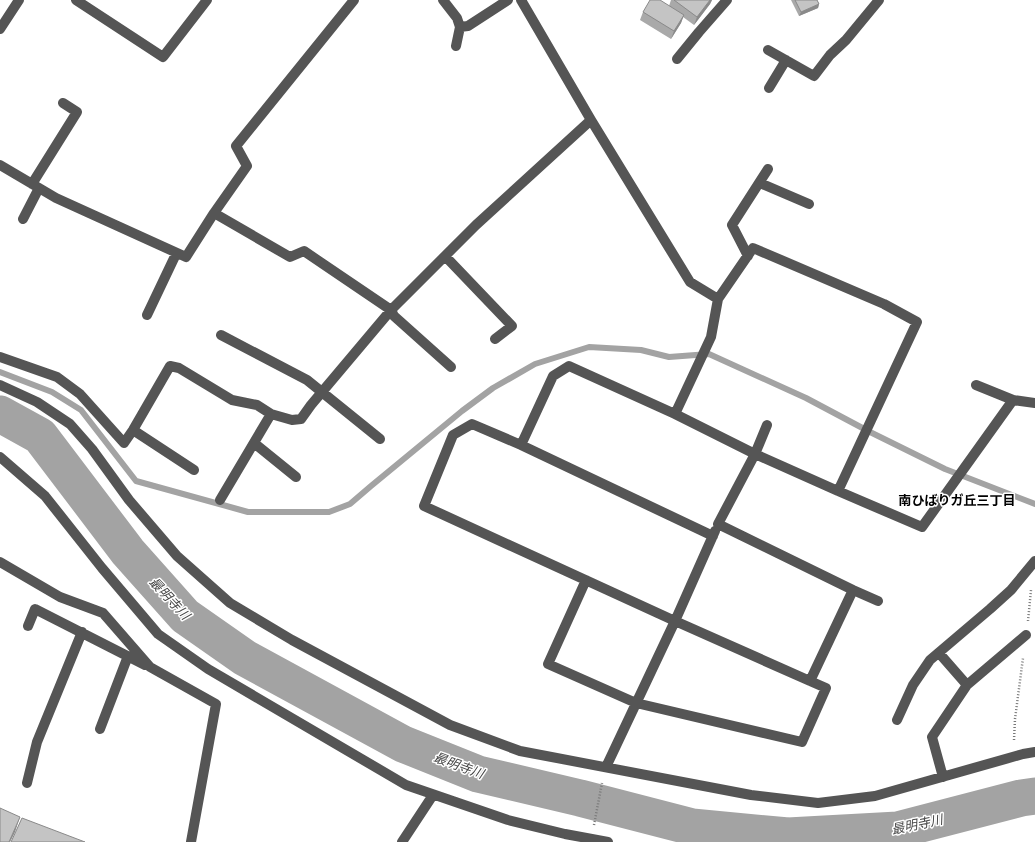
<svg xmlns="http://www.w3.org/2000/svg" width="1035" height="842" viewBox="0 0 1035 842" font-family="'Archivo Narrow','Noto Sans JP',sans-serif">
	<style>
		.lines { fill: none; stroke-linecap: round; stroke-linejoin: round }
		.stream { stroke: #a3a3a3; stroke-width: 6 }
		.river { stroke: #a3a3a3; stroke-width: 37 }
		.path { stroke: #777; stroke-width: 2.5; stroke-dasharray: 1 2; stroke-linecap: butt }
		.minor { stroke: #555; stroke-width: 10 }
		.wall { fill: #a9a9a9 }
		.shaded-wall { fill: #898989 }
		.building { fill: #c4c4c4; stroke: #898989 }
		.labels { text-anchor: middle; stroke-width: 3; stroke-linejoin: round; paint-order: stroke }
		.neighbourhood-label { font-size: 13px; font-weight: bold; fill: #000; stroke: #fff }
		.water-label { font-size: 13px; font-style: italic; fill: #444; stroke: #fff }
	</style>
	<rect width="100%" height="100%" fill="#fff"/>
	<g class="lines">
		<path class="stream" d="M0,372L52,392L81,410L136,481L248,512H329L350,504L371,486L462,411L493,388L535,364L589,347L641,350L669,357L709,354L806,398L870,432L945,469L1035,504"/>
		<path class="river" d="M0,414L40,436L128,552L185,616L245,658L403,744L478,774L580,798L692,827L788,836L898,830L1021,798L1035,796"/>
		<path class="path" d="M1028,621L1031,590
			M1014,740L1015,719L1023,658
			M594,825L602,783"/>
		<path class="minor" d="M76,0L163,57L207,0
			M443,0L457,18L460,27L468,26L508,0
			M521,0L591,120L690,282L718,299L711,337L675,414L569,366L553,376L521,445
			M0,29L19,0
			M456,46L460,27
			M768,50L814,76L830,55L846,40L879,0
			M677,59L699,32L727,0
			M769,88L786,60
			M0,165L56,198L186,257L214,213L247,166L236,146L354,0
			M760,183L809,204
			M32,184L77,112L63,103
			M214,213L290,257L304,251L391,310L394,316L451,367
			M23,219L39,188
			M445,256L512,326L495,339
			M748,256L732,225L768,169
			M718,299L753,248L884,304L917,322L838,491L922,527L1013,400L1035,403
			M147,315L176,254
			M221,335L307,380L380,439
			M0,357L57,377L80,394L124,443L133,430L170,366L179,368L232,400L257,405L271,414L292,420L301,419L311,405L391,310L476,225L591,120
			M0,385L37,402L70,424L92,449L129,500L177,556L230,603L292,640L450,725L520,751L751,795L818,803L875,796L1023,754L1035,752
			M976,385L1013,400
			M675,414L755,454L838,491
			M767,425L755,454L718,524L853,590L878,601
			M133,430L194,470
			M254,443L296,477
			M0,457L45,496L102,568L158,634L208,669L406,785L508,820L565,834L608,842
			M220,500L271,414
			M715,531L675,621L810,681
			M0,562L60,597L103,613L150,667L216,704L191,842
			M586,580L548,664L636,703L802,742L826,688L810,681L853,590
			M28,626L35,609L145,665
			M939,653L967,685
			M897,720L913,685L930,660L990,609L1011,590L1035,561
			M100,729L128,656
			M606,767L675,621L424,506L453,435L472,424L521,445L713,536
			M943,777L932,737L967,685L1026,635
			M27,783L37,742L82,632
			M402,842L433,795"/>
	</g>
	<path class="wall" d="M671,0H712L710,4L694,25L683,17L681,23L671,39L640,20L643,12L669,6Z
		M791,0H817L819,4L818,8L799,16Z"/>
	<path class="shaded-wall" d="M710,0H712L710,4L694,25L697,17Z
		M819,4L818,8L799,16L801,12Z
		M684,15L681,23L671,39L674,31Z
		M20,817L15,832L10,842H9Z"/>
	<path class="building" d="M650,0H660L684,15L674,31L643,12Z
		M674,0H710L697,17Z
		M795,0H817L819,4L801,12Z
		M0,808L20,817L9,842H0Z
		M22,818L85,842H11Z"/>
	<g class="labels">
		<g class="neighbourhood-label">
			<text x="957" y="505">南ひばりガ丘三丁目</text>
		</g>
		<g class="water-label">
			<text transform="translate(170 598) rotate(47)" y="5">最明寺川</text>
			<text transform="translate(459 765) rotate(20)" y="5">最明寺川</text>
			<text transform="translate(917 824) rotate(-12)" y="5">最明寺川</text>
		</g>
	</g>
</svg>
